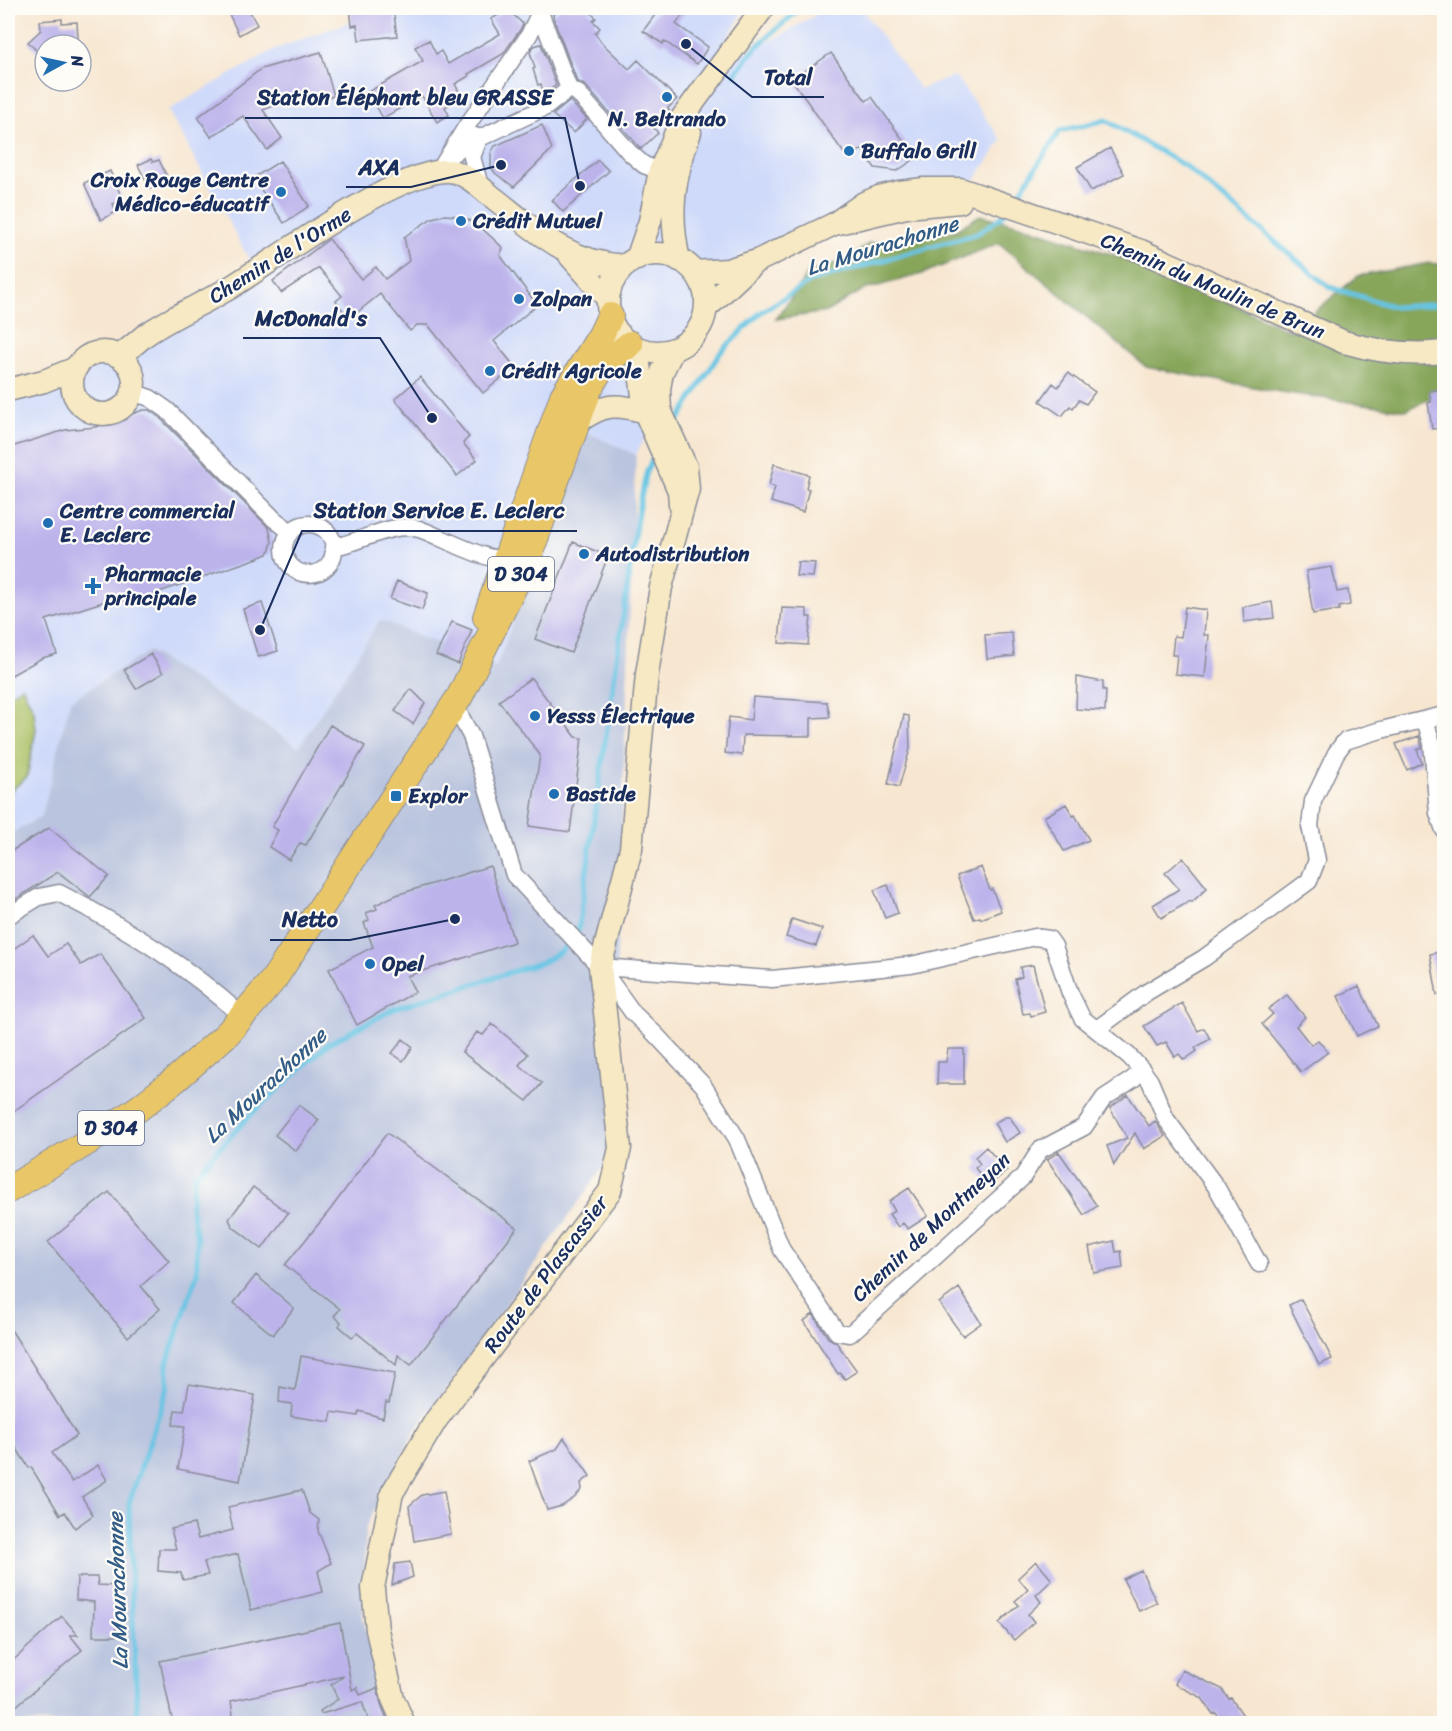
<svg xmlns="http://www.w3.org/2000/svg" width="1452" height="1731" viewBox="0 0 1452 1731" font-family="Sriracha,sans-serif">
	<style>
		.built { fill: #cfdafa }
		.industrial { fill: #bac4de }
		.green { fill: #aabf64; stroke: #627761; stroke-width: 1.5 }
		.forest { fill: #87a65a; stroke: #516a5c; stroke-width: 1.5 }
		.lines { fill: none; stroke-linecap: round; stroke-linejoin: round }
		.stream { stroke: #66c5e4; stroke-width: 5 }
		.building { fill: #bcb3eb }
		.street-casing { stroke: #898b98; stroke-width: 19 }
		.secondary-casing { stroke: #898b98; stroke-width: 25 }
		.primary-casing { stroke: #898b98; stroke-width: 28 }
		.street { stroke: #fff; stroke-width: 16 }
		.secondary { stroke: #f6e9c3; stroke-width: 22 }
		.primary { stroke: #e9c769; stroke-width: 26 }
		.poi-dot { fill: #1f6fb2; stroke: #fdfcf7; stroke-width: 2 }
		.labels { text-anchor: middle; stroke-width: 4.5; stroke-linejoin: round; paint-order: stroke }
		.shield { fill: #fdfcf7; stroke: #5f6c8c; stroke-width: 1.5 }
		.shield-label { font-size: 20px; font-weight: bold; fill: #1b2f5e }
		.poi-label { font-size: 21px; font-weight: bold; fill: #1b2f5e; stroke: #fdfcf7; text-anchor: start }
		.street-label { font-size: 21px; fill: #1b2f5e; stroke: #fdfcf7 }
		.water-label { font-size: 22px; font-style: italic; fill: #325c86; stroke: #fdfcf7 }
		.leader { fill: none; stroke: #1b2f5e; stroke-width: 2 }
		.callout-dot { fill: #1b2f5e; stroke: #fdfcf7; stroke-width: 2 }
		.callout-label { font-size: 22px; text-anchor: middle; font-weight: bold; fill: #1b2f5e; stroke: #fdfcf7; stroke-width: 4.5; stroke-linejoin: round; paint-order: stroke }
	</style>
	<rect width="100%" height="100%" fill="#fdfcf7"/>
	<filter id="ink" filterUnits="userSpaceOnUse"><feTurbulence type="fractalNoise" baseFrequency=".0167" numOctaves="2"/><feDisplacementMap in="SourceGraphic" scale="12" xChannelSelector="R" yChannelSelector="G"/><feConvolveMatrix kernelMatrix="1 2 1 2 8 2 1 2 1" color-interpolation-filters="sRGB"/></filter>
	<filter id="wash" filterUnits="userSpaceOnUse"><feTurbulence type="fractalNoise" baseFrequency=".008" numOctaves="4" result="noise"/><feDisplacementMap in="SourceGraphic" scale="24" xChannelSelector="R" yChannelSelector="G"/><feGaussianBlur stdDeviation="1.35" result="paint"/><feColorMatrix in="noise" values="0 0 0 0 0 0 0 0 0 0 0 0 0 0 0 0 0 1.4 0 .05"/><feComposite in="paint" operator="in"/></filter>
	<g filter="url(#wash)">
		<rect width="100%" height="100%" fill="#f7e7d1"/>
		<path class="built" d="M388,8H733L742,14L711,66L780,36L827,8H861L920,89L955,76L1002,140L975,180L898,189L805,226L739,256L636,455L586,432L496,667L380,621L299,747L149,651L70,701L42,816L8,835V407L251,263L168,110L275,49Z"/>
		<path class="industrial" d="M586,432L636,455L609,1159L447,1389L416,1429L366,1527L363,1617L376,1671L396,1723H8V835L42,816L70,701L149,651L299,747L380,620L496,667Z"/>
		<path class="green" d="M22,686L34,711L36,729L27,777L8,793V696Z"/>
		<path class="forest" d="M980,215L1017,224L1151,267L1291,331L1358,276L1430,263L1444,265V392L1406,410L1281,392L1146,367L999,243L922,274L863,290L826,312L776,319L809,272L849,259L869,243L906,241L956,230Z"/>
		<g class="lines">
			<path class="stream" d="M735,74L757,46L801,8
				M1014,201L1060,131L1106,120L1185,166L1329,287L1395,307L1444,304
				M674,427L720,353L760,313L811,281L978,233L1000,218L1006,211
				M138,1724L132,1599L129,1503L168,1387L167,1363L197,1274V1238L191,1206L195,1175L249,1116L329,1043L394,1009L543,962L561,951L578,932L638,511L647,470L655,455"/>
		</g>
		<g id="blocks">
			<path class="building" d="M226,8H248L257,25L239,35Z
				M350,8H393L397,36L359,40L357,25L352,26Z
				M562,8H586L596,18L593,21L600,28L595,33L602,43L629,69L638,60L677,99L668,108L670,113L653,127L658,133L641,149L586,86L577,81L554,20L553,14Z
				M660,8H688L676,24L708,47L697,64L664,41L663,44L643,31Z
				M508,10L523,24L520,30L503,54L468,74L469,76L455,84L462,97L445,107L449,115L437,122L422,96L383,118L368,92L423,61L415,47L429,40L436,54L441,51L448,64L500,34L491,19Z
				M62,19V23L77,22L78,39L45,45V48L39,53L28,42L41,30L40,21Z
				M541,44L556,85L544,95L541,84L538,85L533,69L535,68L530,52L534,46Z
				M321,52L334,96L286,101L263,110L282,138L267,150L243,116L211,137L198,117L261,69Z
				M831,53L866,101L872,97L916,158L897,171L875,168L862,149L848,159L792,80Z
				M570,101L587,119L574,133L553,115Z
				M542,125L552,149L514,187L495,173L491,167V153L495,146Z
				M1110,148L1124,174L1091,191L1077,167Z
				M151,159L153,162L159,160L169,181L150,189L138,165Z
				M598,160L609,171L563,212L552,200Z
				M280,161L309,206L284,223L253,178Z
				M110,171L123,200L113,204L116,212L101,220L84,183Z
				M444,215L459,216L476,223L503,248L500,255L537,305L494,341L515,367L483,393L428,325H417L410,331L380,294L349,319L336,301L342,296L319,268L281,293L273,281L329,239L361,279L376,267L385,279L409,261L404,237L432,218Z
				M1068,373L1095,392L1086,404L1079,400L1073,408L1070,406L1062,416L1040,401L1053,383L1058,387Z
				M420,377L469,437L463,443L477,460L457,476L395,399Z
				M1444,388V428L1432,429L1428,403L1431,402L1429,391Z
				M143,410H149L160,418L269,528L272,542L270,549L268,554L258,558L133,601L112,599L46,620L57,654L42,658L8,677V448L65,430L96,427Z
				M774,464L809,475L806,488L809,489L803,512L771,502L775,487L769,485Z
				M573,542L608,556L571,653L535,639Z
				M798,562L815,563L813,577L796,576Z
				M1332,567L1337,592L1348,590L1350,605L1339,607V610L1313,614L1306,571Z
				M397,581L428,593L422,610L390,599Z
				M1272,602L1274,618L1244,622L1243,607Z
				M262,603L278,651L258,657L243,609Z
				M1185,607L1206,610L1204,635H1209L1205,677L1175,674L1177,655H1172L1174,636L1181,637Z
				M782,608L807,609V617H811L808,645L779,643Z
				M452,622L472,630L458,664L436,655Z
				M1012,633L1014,656L987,659L985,635Z
				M151,654L163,673L136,689L124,670Z
				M1077,677L1103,682V690H1106L1105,711L1076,709Z
				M531,678L576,737L582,738L570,832L529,826L540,755L499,701Z
				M411,689L425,703L413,724L395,711Z
				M753,697L827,702L830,717L811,718V736L745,735H743L742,755L725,753L729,717L751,720Z
				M904,715L909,716L910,749L899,787L888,784Z
				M330,725L365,746L306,845L300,843L289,860L269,847L278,830L272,827Z
				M1419,736L1422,748L1417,750L1422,763L1407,770L1396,744Z
				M1066,804L1073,816L1075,815L1089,840L1064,851L1044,817Z
				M49,828L109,876L90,897L58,872L8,904V853Z
				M1183,858L1207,888L1192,902L1190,901L1161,918L1153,905L1179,889L1165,873Z
				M490,866L514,942L407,976L415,992L357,1025L329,969L373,947L364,923L369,920L366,913L377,909L375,905L396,895Z
				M981,867L990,890L992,889L1001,911L981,919L980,917L974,919L957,876Z
				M888,885L898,913L885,918L874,890Z
				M792,919L822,929L816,946L786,937Z
				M33,935L48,956L66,944L81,965L100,954L146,1018L8,1115V953Z
				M1444,951V994L1437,995L1430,954Z
				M1033,965L1045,1012L1031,1016L1030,1013L1023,1014L1015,979L1022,977L1020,967Z
				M1359,986L1378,1026L1357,1036L1338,996Z
				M1287,995L1305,1017L1296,1026L1311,1045L1318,1040L1328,1052L1301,1072L1262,1024L1273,1014L1268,1009Z
				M1182,1003L1198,1031L1204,1028L1210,1039L1195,1048L1197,1051L1184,1060L1179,1054L1175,1057L1166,1042L1157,1046L1144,1026Z
				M492,1024L528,1054L519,1065L542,1083L527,1101L462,1052L477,1032L483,1035Z
				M403,1039L413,1047L403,1061L392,1053Z
				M948,1049H964V1084H937L938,1062H946Z
				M1128,1095L1149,1126L1155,1121L1165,1136L1144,1149L1135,1133L1114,1165L1107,1146L1127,1138L1110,1108Z
				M299,1105L319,1120L296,1151L275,1135Z
				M1005,1117H1010L1020,1133L1005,1142L994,1123Z
				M387,1133L517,1228L411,1365L398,1355L396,1365L357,1333L352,1337L339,1326L341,1322L334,1316L340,1309L285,1265L330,1210Z
				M986,1147L1007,1171L989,1185L975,1168L980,1164L975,1157Z
				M1059,1152L1097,1206L1084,1215L1047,1159Z
				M253,1187L288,1213L262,1249L232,1226L229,1219Z
				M909,1188L928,1216L908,1229L903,1223L898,1227L889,1214L895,1211L889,1201Z
				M109,1192L169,1261L141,1286L160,1309L128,1337L48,1242Z
				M1114,1241L1116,1252L1121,1251L1123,1268L1094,1273L1089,1247Z
				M256,1275L294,1308L273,1335L234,1303Z
				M959,1288L981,1323L963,1336L939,1303Z
				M1301,1299L1332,1359L1319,1365L1289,1305Z
				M813,1314L828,1338L836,1342L857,1371L845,1379L840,1373L838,1374L804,1321Z
				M8,1325L77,1435L52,1453L72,1482L98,1465L107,1480L82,1497L93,1515L75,1528L65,1512L60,1515L31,1467L29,1468L8,1435Z
				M301,1356L395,1373L389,1403L386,1402L383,1418L359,1411L358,1416L332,1412L330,1422L291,1416L292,1404L279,1402L280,1387L295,1390Z
				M189,1384L255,1395L240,1481L178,1469L185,1426L173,1425L175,1410L184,1411Z
				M564,1438L590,1476L581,1483L582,1489L574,1498L562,1506L547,1510L529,1461L557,1449Z
				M302,1490L310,1513L319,1520L318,1531L331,1563L318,1571L323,1592L251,1610L238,1554L204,1562L208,1575L183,1580L181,1573L158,1571L159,1549H176L171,1529L194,1524L198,1539L233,1530L228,1507Z
				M444,1491L451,1534L414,1541L409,1506L422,1495Z
				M1036,1561L1052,1580L1036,1595L1041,1602L1028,1614L1034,1622L1014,1640L999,1623L1019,1605L1015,1601L1028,1590L1018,1578Z
				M410,1562L413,1577L392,1585L395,1564Z
				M1141,1570L1157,1603L1139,1611L1123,1579Z
				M77,1577H97L98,1585L116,1586V1636H93L94,1602L76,1600Z
				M62,1616L78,1635H70L82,1650L15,1707L8,1699V1665Z
				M340,1623L352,1690L357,1687L360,1695L377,1688L381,1704L389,1724H370L362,1702L321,1714L320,1711L338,1699L331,1685L344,1676L231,1701L233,1715L223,1724H173L160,1661Z
				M1182,1670L1222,1689L1229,1699L1231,1698L1249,1724H1222L1216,1713L1213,1714L1202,1698L1175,1684Z"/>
		</g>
	</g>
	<g filter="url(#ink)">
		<use href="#blocks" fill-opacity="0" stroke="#898b98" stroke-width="1.5"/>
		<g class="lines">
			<g class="street-casing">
				<path id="street" d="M540,12L569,89L578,93L629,152L644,165L660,171
					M475,136L479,139L472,157L480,186
					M452,154L465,145L546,107L569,89
					M439,171L466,127L529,35L542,8
					M132,392L150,398L167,410L274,519L291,532
					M284 549a25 25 0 1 1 50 0a25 25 0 1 1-50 0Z
					M333,547C361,543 391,521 419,529C441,536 495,568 515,557
					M455,706L471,736L514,875L600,967L633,1013L655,1034L703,1085L737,1139L782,1250L837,1332L850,1334L1022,1178L1040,1150L1084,1127L1104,1098L1133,1079L1142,1070L1129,1056L1082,1018L1070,993L1054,946L1049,939L1035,937L911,965L772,979L600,967
					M1425,720L1432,743L1438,813L1444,830
					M8,916L39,897L59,893C126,927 187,966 242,1016
					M1097,1029L1147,992L1204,958L1309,881L1317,860L1310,826L1313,801L1336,753L1345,741L1381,730L1444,715
					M1142,1070L1150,1081L1166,1119L1217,1188L1259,1264"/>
			</g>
			<g class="secondary-casing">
				<path id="secondary" d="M834,224L864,203L879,197L899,192L924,189H960L1141,251L1344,342C1378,352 1409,356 1444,352
					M608 303a49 49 0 1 1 98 0a49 49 0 1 1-98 0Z
					M570,256L608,299
					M637,259L650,221L660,171L682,118L763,8
					M679,260C668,212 674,177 690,132
					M695,272L727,270L757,261L834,224L906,207L960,202
					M706,308L751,266
					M637,348L645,412L679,491L680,504
					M72 383a31 31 0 1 1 62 0a31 31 0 1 1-62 0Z
					M119,356C128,350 136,343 144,336C171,317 203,304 231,287C271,263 416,155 458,173C472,178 483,190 495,199C537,232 569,263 625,266
					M8,390L44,381L76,368
					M578,422C603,404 615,403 645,412
					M404,1724L393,1699L377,1630L373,1588L392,1493L436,1420L610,1191L620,1148L600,967L631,849L647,674L661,587L688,489L686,467L660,410L659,389L662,372L673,350"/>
			</g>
			<g class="primary-casing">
				<path id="primary" d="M486,617L563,396L601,335L610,316
					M8,1190L104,1132L139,1108L175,1080L227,1034L274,979L460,696L528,558L589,389L603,365L630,344"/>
			</g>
			<use href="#street" class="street"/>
			<use href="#secondary" class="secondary"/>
			<use href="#primary" class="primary"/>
		</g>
	</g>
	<g class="poi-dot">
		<circle cx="667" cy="97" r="6"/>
		<circle cx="849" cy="151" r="6"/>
		<circle cx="281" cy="192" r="6"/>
		<circle cx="461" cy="221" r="6"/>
		<circle cx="519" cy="299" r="6"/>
		<circle cx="490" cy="371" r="6"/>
		<circle cx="48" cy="523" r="6"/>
		<circle cx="584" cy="554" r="6"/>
		<path d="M90 577h6v6h6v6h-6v6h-6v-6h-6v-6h6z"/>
		<circle cx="535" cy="716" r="6"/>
		<circle cx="554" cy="794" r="6"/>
		<rect x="390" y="790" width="12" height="12" rx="3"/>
		<circle cx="370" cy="964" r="6"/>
	</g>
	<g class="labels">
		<g class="shield">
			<rect x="488" y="557" width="66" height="34" rx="4.5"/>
			<rect x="78" y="1111" width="66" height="34" rx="4.5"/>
		</g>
		<g class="shield-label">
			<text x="521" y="581">D 304</text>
			<text x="111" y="1135">D 304</text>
		</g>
		<g class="poi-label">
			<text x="667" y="126" text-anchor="middle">N. Beltrando</text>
			<text x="861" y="158">Buffalo Grill</text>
			<text x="269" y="187" text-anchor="end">Croix Rouge Centre<tspan x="269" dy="24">Médico-éducatif</tspan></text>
			<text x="473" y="228">Crédit Mutuel</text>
			<text x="531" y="306">Zolpan</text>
			<text x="502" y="378">Crédit Agricole</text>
			<text x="60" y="518">Centre commercial<tspan x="60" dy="24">E. Leclerc</tspan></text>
			<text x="596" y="561">Autodistribution</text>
			<text x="105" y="581">Pharmacie<tspan x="105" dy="24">principale</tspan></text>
			<text x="547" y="723">Yesss Électrique</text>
			<text x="566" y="801">Bastide</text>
			<text x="408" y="803">Explor</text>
			<text x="382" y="971">Opel</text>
		</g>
		<g class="street-label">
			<text transform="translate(280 255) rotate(-32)" y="7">Chemin de l'Orme</text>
			<text transform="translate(1213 286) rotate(23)" y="7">Chemin du Moulin de Brun</text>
			<text transform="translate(931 1227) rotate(-43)" y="7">Chemin de Montmeyan</text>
			<text transform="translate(546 1274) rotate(-53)" y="7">Route de Plascassier</text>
		</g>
		<g class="water-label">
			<text transform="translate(882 245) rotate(-17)" y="8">La Mourachonne</text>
			<text transform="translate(265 1085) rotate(-43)" y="8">La Mourachonne</text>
			<text transform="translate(117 1591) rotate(-92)" y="8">La Mourachonne</text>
		</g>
	</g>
	<path class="leader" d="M686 44L752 97H824M580 186L565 118H245M501 165L411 187H346M432 418L380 338H243M260 630L302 531H577M455 919L350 940H270"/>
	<g class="callout-dot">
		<circle cx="686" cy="44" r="6"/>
		<circle cx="580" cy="186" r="6"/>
		<circle cx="501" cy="165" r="6"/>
		<circle cx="432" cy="418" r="6"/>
		<circle cx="260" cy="630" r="6"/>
		<circle cx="455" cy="919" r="6"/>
	</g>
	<g class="callout-label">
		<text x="788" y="85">Total</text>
		<text x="405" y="105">Station Éléphant bleu GRASSE</text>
		<text x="379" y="175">AXA</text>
		<text x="311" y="326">McDonald's</text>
		<text x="439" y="518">Station Service E. Leclerc</text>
		<text x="310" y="927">Netto</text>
	</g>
	<rect width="1452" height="1731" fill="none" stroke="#fdfcf7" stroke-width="30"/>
	<g transform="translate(63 63) rotate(82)"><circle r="28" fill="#fdfcf7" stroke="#a3aaba" stroke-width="1.5"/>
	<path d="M0-4.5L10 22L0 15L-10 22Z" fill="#1f6fb2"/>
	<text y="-9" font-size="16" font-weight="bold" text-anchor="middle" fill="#1b2f5e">N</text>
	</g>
</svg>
